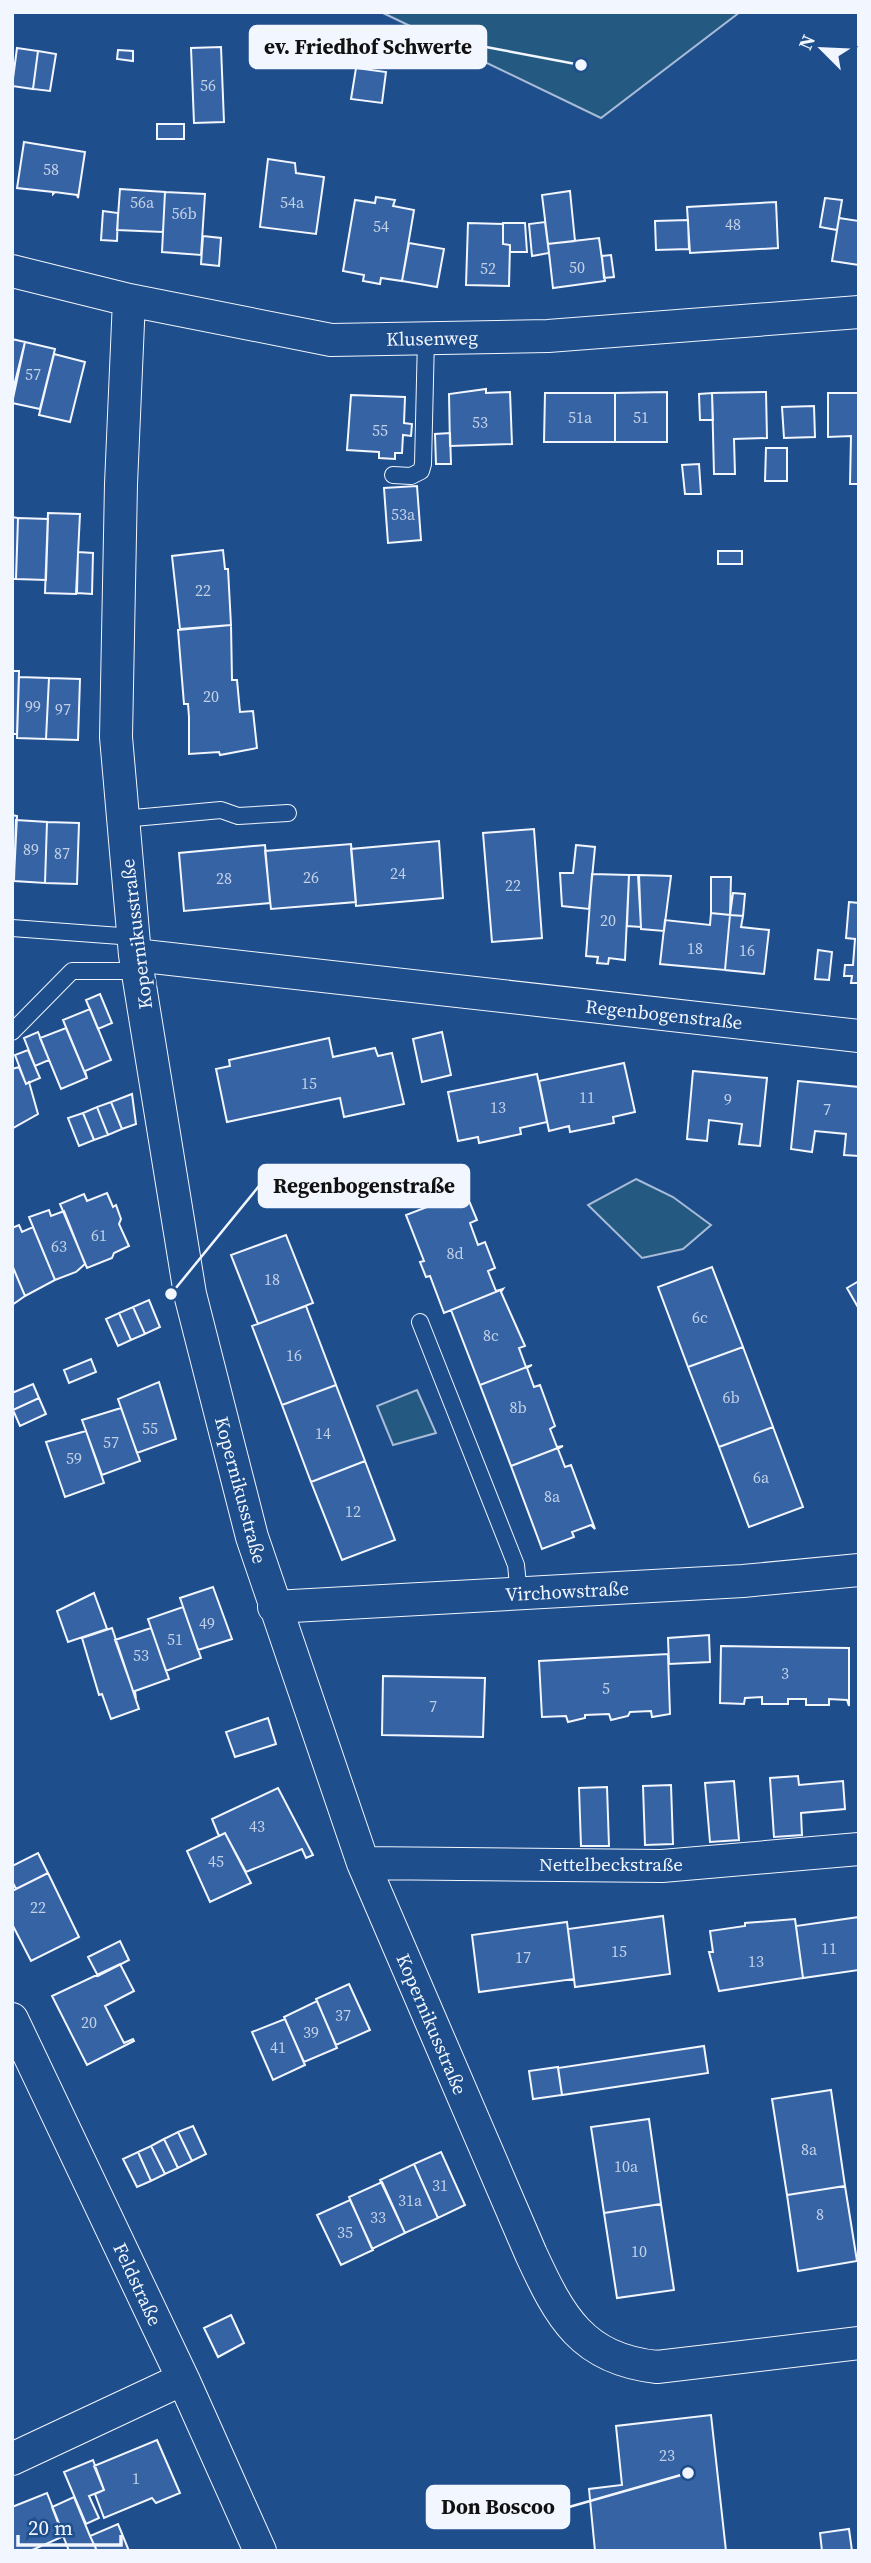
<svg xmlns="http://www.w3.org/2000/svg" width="871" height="2563" viewBox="0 0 871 2563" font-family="'Source Serif 4',serif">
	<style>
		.green { fill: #245a82; stroke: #a8bbd7; stroke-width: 2 }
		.building { fill: #3563a3; stroke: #f2f6ff; stroke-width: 2 }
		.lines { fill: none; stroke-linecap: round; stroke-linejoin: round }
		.service-casing { stroke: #f2f6ff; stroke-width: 18 }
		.minor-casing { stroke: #f2f6ff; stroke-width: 34 }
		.service { stroke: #1f4e8c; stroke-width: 16 }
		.minor { stroke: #1f4e8c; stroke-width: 32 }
		.labels { text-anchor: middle; stroke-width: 5; stroke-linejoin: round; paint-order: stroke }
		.number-label { font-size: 16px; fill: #c3d1e8 }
		.street-label { font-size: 19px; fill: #f2f6ff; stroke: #1f4e8c }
		.leader { fill: none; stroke: #f2f6ff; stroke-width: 2.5 }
		.callout-dot { fill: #f2f6ff; stroke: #1f4e8c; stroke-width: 2.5 }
		.callout { fill: #f2f6ff; stroke: #f2f6ff; stroke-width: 2.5 }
		.callout-label { font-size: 21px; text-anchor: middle; font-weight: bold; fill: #111 }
	</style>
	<rect width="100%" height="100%" fill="#1f4e8c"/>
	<path class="green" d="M381,12H740L601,118Z
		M636,1179L673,1197L711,1225L683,1249L642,1258L588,1205Z
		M417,1390L436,1433L393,1445L377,1406Z"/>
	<path class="building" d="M221,47L224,122L194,123L191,48Z
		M17,48L38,51L33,89L12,86Z
		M118,50L133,51V61L117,59Z
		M38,51L56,54L50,91L33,89Z
		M356,68L386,72L382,103L351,99Z
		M157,124H184V139H157Z
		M24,142L85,152L78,198L77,195L55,192L53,194V192L17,188Z
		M268,159L295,163L296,173L324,177L316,234L260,227Z
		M120,189L165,192L163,232L117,230Z
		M570,191L575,241L548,244L542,195Z
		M165,192L205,194L201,255L162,252Z
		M376,197L395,200L393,206L414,210L402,281L381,278L380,284L363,281L364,275L343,271L355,200L375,203Z
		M825,198L842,200L837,230L820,227Z
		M776,202L778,248L690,253L687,207Z
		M103,211L118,213L117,241L101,240Z
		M839,218L859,221V265L832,261Z
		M688,220L689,249L656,250L655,221Z
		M545,222L549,253L532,256L529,224Z
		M468,223L503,224V244L510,245L509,286L466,285Z
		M525,223L527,252H510V245L503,244V223Z
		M203,236L221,238L219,266L201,264Z
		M599,238L605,281L553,288L548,244Z
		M409,243L444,249L437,287L402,281Z
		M611,255L614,277L604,278L602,256Z
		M12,339L25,342L12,394Z
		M25,342L55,349L40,409L12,403Z
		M54,354L85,362L70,422L39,415Z
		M486,389V393L510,392L512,444L450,446L449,394Z
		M667,392V442H615V393Z
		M766,392L767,438L734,439L735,474H714L712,393Z
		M545,393H615V442H544Z
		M712,393L713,420H700L699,394Z
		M828,393H859V484H850L851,436L828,437Z
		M351,395L405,397L404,423L412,424L411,436L403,435L402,453H395V459L379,458V452L347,450Z
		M814,406L815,437L784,438L782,407Z
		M450,433L451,464H436L435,434Z
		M766,448H787V481H765Z
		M699,464L701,494H685L682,465Z
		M417,486L421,540L388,543L384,488Z
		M48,513L80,514L76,594L45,593Z
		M12,517L18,518L16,579H12Z
		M18,518L48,519L46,580L16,579Z
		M223,550L225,569H228L231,625L180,629L172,556Z
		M718,551H742V564H718Z
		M78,552L93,553L92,594L77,593Z
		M231,625L232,680H237L240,712L253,711L257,748L220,755L219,752L189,754V717L188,704H184L178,630Z
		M12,671H19L17,734H12Z
		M19,677L49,678L46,739L17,738Z
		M49,678L80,679L78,740L46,739Z
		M12,815L17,816L14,877H12Z
		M16,820L47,822L45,883L14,881Z
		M47,822L79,823L77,884L45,883Z
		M534,829L542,938L492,942L483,833Z
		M439,841L443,898L356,906L351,849Z
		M351,844L356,902L271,909L265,851Z
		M265,845L270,903L184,911L179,853Z
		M576,845L595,847L589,909L562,906L560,873H573Z
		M592,874L629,875L625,960L609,958L608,964L597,963L598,957L586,956Z
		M629,875H638L641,927L627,926Z
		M639,875L671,876L664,931L641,929Z
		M711,877H731L730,915L711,913Z
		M733,893L745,894L743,916L730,915Z
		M849,902L859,903V983H851L852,976H844L845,965H853L855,939L846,938Z
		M711,913L730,915L725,970L660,964L665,920L710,925Z
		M730,915L743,916L741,927L769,930L764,974L725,970Z
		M818,950L832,952L829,980L815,979Z
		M100,994L112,1023L98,1029L86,1000Z
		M90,1009L111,1060L85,1071L87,1078L63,1020Z
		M66,1028L87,1078L61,1089L40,1038Z
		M38,1032L49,1060L35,1066L24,1038Z
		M442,1032L451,1075L422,1082L413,1039Z
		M329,1038L333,1057L375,1048L378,1056L392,1053L404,1104L344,1117L340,1098L227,1122L216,1069L230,1066L229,1060Z
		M28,1050L40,1078L26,1084L15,1055Z
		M624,1063L635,1112L613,1117L614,1123L570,1132L569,1126L549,1131L539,1081Z
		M19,1067L26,1084L29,1082L38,1114L13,1128L12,1069Z
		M693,1071L767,1078L760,1146L739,1144L742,1124L709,1120L707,1141L687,1139Z
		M537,1074L547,1122L520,1128L521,1134L479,1143L478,1137L458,1141L448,1092Z
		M798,1081L859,1087V1156L844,1155L846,1134L815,1131L812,1152L791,1149Z
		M132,1094L136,1124L122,1129L111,1102Z
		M111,1102L122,1129L108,1135L97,1107Z
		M97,1107L108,1135L94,1140L83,1113Z
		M83,1113L94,1140L79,1146L68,1118Z
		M107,1193L113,1207L116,1205L121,1219L119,1224L129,1246L114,1253L112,1258L87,1268L60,1204L84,1194L87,1201Z
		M467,1196L477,1220L470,1223L478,1245L485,1242L495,1268L488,1271L496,1291L503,1289L444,1313L430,1276L426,1277L420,1262L424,1261L406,1215L445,1200L447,1204Z
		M49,1210L51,1216L64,1211L85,1264L76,1272L55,1280L29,1217Z
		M19,1225L22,1232L33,1227L55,1280L25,1296L12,1265V1228Z
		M286,1235L313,1303L258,1324L231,1255Z
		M12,1265L25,1296L12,1305Z
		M712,1267L743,1347L688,1367L658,1287Z
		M859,1281V1309L847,1288Z
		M503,1289L501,1292L525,1346L519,1348L526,1367L532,1365L480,1385L451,1310Z
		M149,1300L160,1327L145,1334L133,1307Z
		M306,1306L336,1385L282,1405L252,1326Z
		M133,1307L145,1334L131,1340L119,1313Z
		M119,1313L131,1340L118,1346L106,1319Z
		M743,1347L773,1427L719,1447L688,1367Z
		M91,1359L96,1372L69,1383L64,1370Z
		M532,1365L527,1368L534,1387L540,1385L555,1426L550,1429L557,1447L563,1446L511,1466L480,1385Z
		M159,1382L176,1439L137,1453L118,1399Z
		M33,1384L39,1398L13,1410L12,1393Z
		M336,1385L365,1461L311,1482L282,1405Z
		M39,1398L46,1414L20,1426L13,1410Z
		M121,1408L140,1461L102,1475L82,1420Z
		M773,1427L803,1507L749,1527L719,1447Z
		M86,1431L104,1483L65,1497L46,1442Z
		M563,1446L558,1449L565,1467L571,1465L595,1529L591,1525L572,1532L574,1537L542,1549L511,1466Z
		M365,1461L395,1540L342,1560L311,1482Z
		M213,1587L232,1639L198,1650L180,1598Z
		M94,1593L107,1629L68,1642L57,1611Z
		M183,1607L201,1658L166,1671L148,1619Z
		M112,1628L139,1709L111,1719L102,1694L99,1695L82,1638Z
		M151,1628L169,1679L135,1691L136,1699L115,1640Z
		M709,1635L710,1662L669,1664L668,1638Z
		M721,1646L849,1648V1706L847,1700L829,1699V1705H806V1699H788V1704H762V1697L745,1698L744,1704L720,1703Z
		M668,1654L670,1714L652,1717L651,1711L630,1712L628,1716L611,1720L609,1714L585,1715V1718L568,1722L566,1716L542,1717L539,1661Z
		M383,1676L485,1678L483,1737L382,1735Z
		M268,1718L276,1744L235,1757L226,1732Z
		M798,1776L799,1785L843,1781L845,1809L801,1813L802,1835L774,1837L770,1778Z
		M734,1781L739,1840L710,1842L705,1783Z
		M671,1785L673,1844L645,1845L643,1786Z
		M607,1787L609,1846H581L579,1788Z
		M278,1788L313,1855L306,1858L302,1849L246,1872L225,1833L219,1836L212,1819Z
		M225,1833L251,1883L210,1902L187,1851Z
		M38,1853L48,1873L16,1889L12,1881V1866Z
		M48,1873L79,1937L31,1961L12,1924V1891Z
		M663,1916L670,1974L575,1987L568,1929Z
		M859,1917V1970L803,1978L796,1926Z
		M795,1919L803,1978L719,1991L709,1952H713L710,1931L745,1926V1923Z
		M567,1922L574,1979L479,1992L472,1935Z
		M120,1941L129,1960L98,1976L88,1957Z
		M120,1964L134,1991L105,2006L124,2043L133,2039L134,2041L87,2065L52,1996Z
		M349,1984L370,2030L336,2045L316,1999Z
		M317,2001L337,2048L304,2062L284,2017Z
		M285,2019L305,2065L273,2080L252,2032Z
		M704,2046L708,2073L562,2095L558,2068Z
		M558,2067L562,2095L533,2099L529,2071Z
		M831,2090L845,2186L787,2195L772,2099Z
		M649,2119L661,2204L604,2213L591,2127Z
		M193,2126L206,2154L192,2161L178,2132Z
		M178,2132L192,2161L178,2168L164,2139Z
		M164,2139L178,2168L165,2174L151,2146Z
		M151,2146L165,2174L151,2181L138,2152Z
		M138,2152L151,2181L137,2187L123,2159Z
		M441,2152L465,2205L438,2218L414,2164Z
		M414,2164L438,2218L405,2233L380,2180Z
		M382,2182L405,2233L372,2249L349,2197Z
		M845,2186L857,2261L798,2271L787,2195Z
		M350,2200L373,2250L341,2265L317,2215Z
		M661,2204L674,2290L617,2298L604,2213Z
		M231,2315L244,2343L218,2357L204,2328Z
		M711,2415L726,2551H595L589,2489L622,2485L616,2426Z
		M157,2440L180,2493L156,2503L152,2498L104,2518L95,2494L104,2490L94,2466Z
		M93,2460L104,2490L89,2496L99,2518L86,2524L64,2472Z
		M47,2493L64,2536L30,2551H12V2507Z
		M74,2497L90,2536L97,2551H69L52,2507Z
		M118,2524L129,2551H97L90,2536Z
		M849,2529L852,2551H822L820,2533Z"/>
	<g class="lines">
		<g class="service-casing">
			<path id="service" d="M393,475L411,476L421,471L423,464L426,338
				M123,819L221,810L238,816L288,813
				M12,928L134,937
				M12,1032L72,971H138
				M420,1322L516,1565L519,1594"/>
		</g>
		<g class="minor-casing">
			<path id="minor" d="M12,271L129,300L331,340L548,336L859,312
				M129,300L121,484L116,737L135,955L190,1294L252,1537L363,1863L531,2254C560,2317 582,2359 657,2367L859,2343
				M135,955L859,1036
				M274,1607L743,1581L859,1570
				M363,1863L662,1866L859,1849
				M12,2019L183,2379L260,2551
				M12,2459L183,2379"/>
		</g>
		<use href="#service" class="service"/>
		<use href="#minor" class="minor"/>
	</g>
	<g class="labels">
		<g class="number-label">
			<text x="208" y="91">56</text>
			<text x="51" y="175">58</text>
			<text x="142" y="208">56a</text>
			<text x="292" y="208">54a</text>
			<text x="184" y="219">56b</text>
			<text x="733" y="230">48</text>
			<text x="381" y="232">54</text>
			<text x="577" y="273">50</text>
			<text x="488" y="274">52</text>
			<text x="33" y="380">57</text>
			<text x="580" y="423">51a</text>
			<text x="641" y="423">51</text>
			<text x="480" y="428">53</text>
			<text x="380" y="436">55</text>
			<text x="403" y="520">53a</text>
			<text x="203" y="596">22</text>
			<text x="211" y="702">20</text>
			<text x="33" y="712">99</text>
			<text x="63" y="715">97</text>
			<text x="31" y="855">89</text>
			<text x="62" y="859">87</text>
			<text x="398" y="879">24</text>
			<text x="311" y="883">26</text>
			<text x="224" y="884">28</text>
			<text x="513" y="891">22</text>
			<text x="608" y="926">20</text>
			<text x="695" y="954">18</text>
			<text x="747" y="956">16</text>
			<text x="309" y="1089">15</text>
			<text x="587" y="1103">11</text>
			<text x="728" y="1105">9</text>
			<text x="498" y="1113">13</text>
			<text x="827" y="1115">7</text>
			<text x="99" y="1241">61</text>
			<text x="59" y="1252">63</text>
			<text x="455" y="1259">8d</text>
			<text x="272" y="1285">18</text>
			<text x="700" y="1323">6c</text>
			<text x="491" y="1341">8c</text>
			<text x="294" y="1361">16</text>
			<text x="731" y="1403">6b</text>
			<text x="518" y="1413">8b</text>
			<text x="150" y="1434">55</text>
			<text x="323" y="1439">14</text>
			<text x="111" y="1448">57</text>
			<text x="74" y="1464">59</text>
			<text x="761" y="1483">6a</text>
			<text x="552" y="1502">8a</text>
			<text x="353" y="1517">12</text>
			<text x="207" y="1629">49</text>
			<text x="175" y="1645">51</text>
			<text x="141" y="1661">53</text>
			<text x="785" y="1679">3</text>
			<text x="606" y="1694">5</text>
			<text x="433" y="1712">7</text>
			<text x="257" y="1832">43</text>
			<text x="216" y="1867">45</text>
			<text x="38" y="1913">22</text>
			<text x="829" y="1954">11</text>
			<text x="619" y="1957">15</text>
			<text x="523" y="1963">17</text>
			<text x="756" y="1967">13</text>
			<text x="343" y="2021">37</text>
			<text x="89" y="2028">20</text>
			<text x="311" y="2038">39</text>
			<text x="278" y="2053">41</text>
			<text x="809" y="2155">8a</text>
			<text x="626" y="2172">10a</text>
			<text x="440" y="2191">31</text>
			<text x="410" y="2206">31a</text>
			<text x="820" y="2220">8</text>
			<text x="378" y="2223">33</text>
			<text x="345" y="2238">35</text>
			<text x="639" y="2257">10</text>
			<text x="667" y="2461">23</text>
			<text x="136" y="2484">1</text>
		</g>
		<g class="street-label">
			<text transform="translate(432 338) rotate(-1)" y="7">Klusenweg</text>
			<text transform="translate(136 934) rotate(-97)" y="7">Kopernikusstraße</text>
			<text transform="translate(664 1014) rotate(6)" y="7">Regenbogenstraße</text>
			<text transform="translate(241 1490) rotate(75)" y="7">Kopernikusstraße</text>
			<text transform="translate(567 1591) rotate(-3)" y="7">Virchowstraße</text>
			<text x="611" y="1871">Nettelbeckstraße</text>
			<text transform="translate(432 2024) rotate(67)" y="7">Kopernikusstraße</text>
			<text transform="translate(138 2284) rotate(65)" y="7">Feldstraße</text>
		</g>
	</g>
	<path class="leader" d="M581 65L486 47M171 1294L259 1186M688 2473L569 2507"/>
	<g class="callout-dot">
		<circle cx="581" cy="65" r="7"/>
		<circle cx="171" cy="1294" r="7"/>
		<circle cx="688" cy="2473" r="7"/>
	</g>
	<g class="callout">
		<rect x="250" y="26" width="236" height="42" rx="7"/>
		<rect x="259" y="1165" width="210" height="42" rx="7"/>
		<rect x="427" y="2486" width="142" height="42" rx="7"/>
	</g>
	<g class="callout-label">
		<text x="368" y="54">ev. Friedhof Schwerte</text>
		<text x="364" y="1193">Regenbogenstraße</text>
		<text x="498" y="2514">Don Boscoo</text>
	</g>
	<rect width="871" height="2563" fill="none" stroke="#f2f6ff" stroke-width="28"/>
	<g transform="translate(822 49) rotate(294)" stroke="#1f4e8c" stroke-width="5" paint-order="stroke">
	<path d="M0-5L12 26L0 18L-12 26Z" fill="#f2f6ff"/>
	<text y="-10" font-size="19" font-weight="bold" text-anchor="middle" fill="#f2f6ff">N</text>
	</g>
	<path d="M18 2535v10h103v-10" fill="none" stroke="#f2f6ff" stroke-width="3.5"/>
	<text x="28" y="2535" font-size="21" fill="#f2f6ff" stroke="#1f4e8c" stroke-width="5" paint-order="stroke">20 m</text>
</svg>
